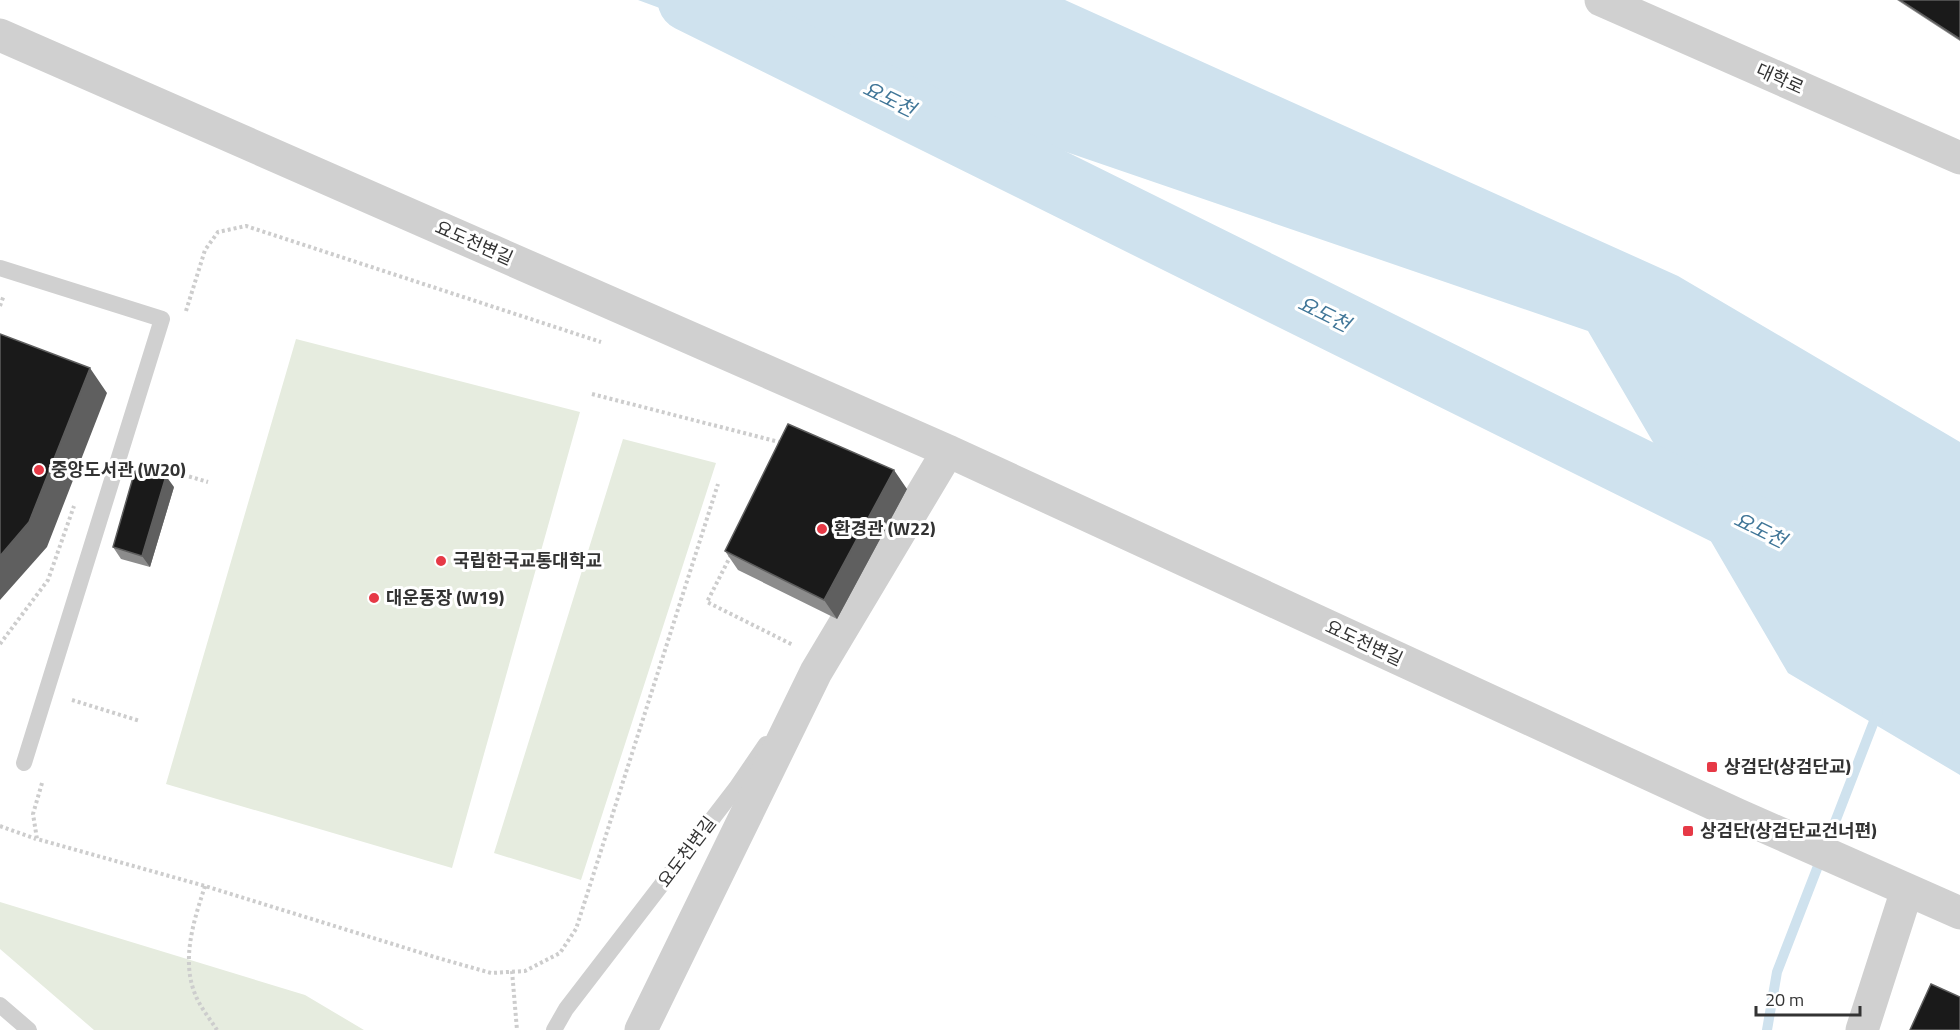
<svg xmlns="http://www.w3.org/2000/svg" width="1960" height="1030" viewBox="0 0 1960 1030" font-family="'Titillium Web','Noto Sans KR',sans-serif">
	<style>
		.green { fill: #e6ecdf }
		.water { fill: #cfe2ee }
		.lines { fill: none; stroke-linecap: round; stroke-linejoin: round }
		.stream { stroke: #cfe2ee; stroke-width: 10 }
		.river { stroke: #cfe2ee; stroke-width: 63 }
		.path { stroke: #cdcdcd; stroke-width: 4; stroke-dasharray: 3 3; stroke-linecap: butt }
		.lane { stroke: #d0d0d0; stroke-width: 16 }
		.street { stroke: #d0d0d0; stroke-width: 33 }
		.wall { fill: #8c8c8c }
		.shaded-wall { fill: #5f5f5f }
		.building { fill: #1a1a1a; stroke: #5f5f5f; stroke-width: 1.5 }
		.poi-dot { fill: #e63946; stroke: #fff; stroke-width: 2 }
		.labels { text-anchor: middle; stroke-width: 6; stroke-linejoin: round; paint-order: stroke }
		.street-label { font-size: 18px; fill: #333; stroke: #fff }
		.poi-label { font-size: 18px; font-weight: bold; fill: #333; stroke: #fff; text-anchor: start }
		.water-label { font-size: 20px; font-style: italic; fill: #3f7597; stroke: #fff }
	</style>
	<rect width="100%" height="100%" fill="#fff"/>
	<path class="green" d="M296,339L580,412L452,868L166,784Z
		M623,439L716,463L581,880L494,853Z
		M0,902L305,995L364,1030H94L0,949Z"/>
	<path class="water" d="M638,0H1065L1678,276L1960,442V775L1788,673L1588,331L836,73Z"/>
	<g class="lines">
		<path class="stream" d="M1767,1030L1777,972L1878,711"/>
		<path class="river" d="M689,0L1759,530"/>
		<path class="path" d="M0,306L4,295
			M186,311L205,250L218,232L246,226L601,342
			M592,394L783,443
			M143,463L208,482
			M731,555L707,602L793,645
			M0,644L48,580L74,506
			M72,700L140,721
			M42,783L33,814L37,839L205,886L438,958L491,973L525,971L560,953L576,929L718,484
			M0,826L36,839
			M205,886C194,920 181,959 195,994C200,1007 210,1019 217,1030
			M512,971L517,1030"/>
		<path class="lane" d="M0,268L162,319L24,763
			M0,1005L29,1030
			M554,1030L566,1009L736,788L766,744"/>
		<path class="street" d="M1601,0L1960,158
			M0,35L948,451L1738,815L1960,913
			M641,1030L816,672L948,451
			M1862,1030L1907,890"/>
	</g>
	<path class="wall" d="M1897,0H1960V41Z
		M174,487L150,567L121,559L113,547Z
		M907,489L837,619L738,570L725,551Z"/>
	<path class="shaded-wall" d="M90,368L107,393L47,547L0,600V556Z
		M894,470L907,489L837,619L824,600Z
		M166,476L174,487L150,567L142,556Z"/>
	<path class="building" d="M1900,0H1960V39Z
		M0,334L90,368L29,522L0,556Z
		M788,424L894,470L824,600L725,551Z
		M136,467L166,476L142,556L113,547Z
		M1931,984L1960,997V1030H1910Z"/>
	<g class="poi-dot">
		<circle cx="39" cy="470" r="6"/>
		<circle cx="822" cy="529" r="6"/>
		<circle cx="441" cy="561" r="6"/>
		<circle cx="374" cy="598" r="6"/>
		<rect x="1706" y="761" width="12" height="12" rx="3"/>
		<rect x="1682" y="825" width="12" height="12" rx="3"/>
	</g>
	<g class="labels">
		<g class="street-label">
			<text transform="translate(1780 79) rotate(24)" y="6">대학로</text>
			<text transform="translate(474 243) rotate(24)" y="6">요도천변길</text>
			<text transform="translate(1364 643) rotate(25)" y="6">요도천변길</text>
			<text transform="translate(687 852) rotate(-53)" y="6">요도천변길</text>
		</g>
		<g class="poi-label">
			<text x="51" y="476">중앙도서관 (W20)</text>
			<text x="834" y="535">환경관 (W22)</text>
			<text x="453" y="567">국립한국교통대학교</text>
			<text x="386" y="604">대운동장 (W19)</text>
			<text x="1724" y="773">상검단(상검단교)</text>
			<text x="1700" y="837">상검단(상검단교건너편)</text>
		</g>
		<g class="water-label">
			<text transform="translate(889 99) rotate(26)" y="7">요도천</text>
			<text transform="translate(1324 314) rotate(26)" y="7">요도천</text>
			<text transform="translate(1760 530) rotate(26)" y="7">요도천</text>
		</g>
	</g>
	<path d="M1756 1006v9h104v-9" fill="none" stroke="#333333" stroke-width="3"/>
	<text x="1765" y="1006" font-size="18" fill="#333333" stroke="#ffffff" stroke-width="4.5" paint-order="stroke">20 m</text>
</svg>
